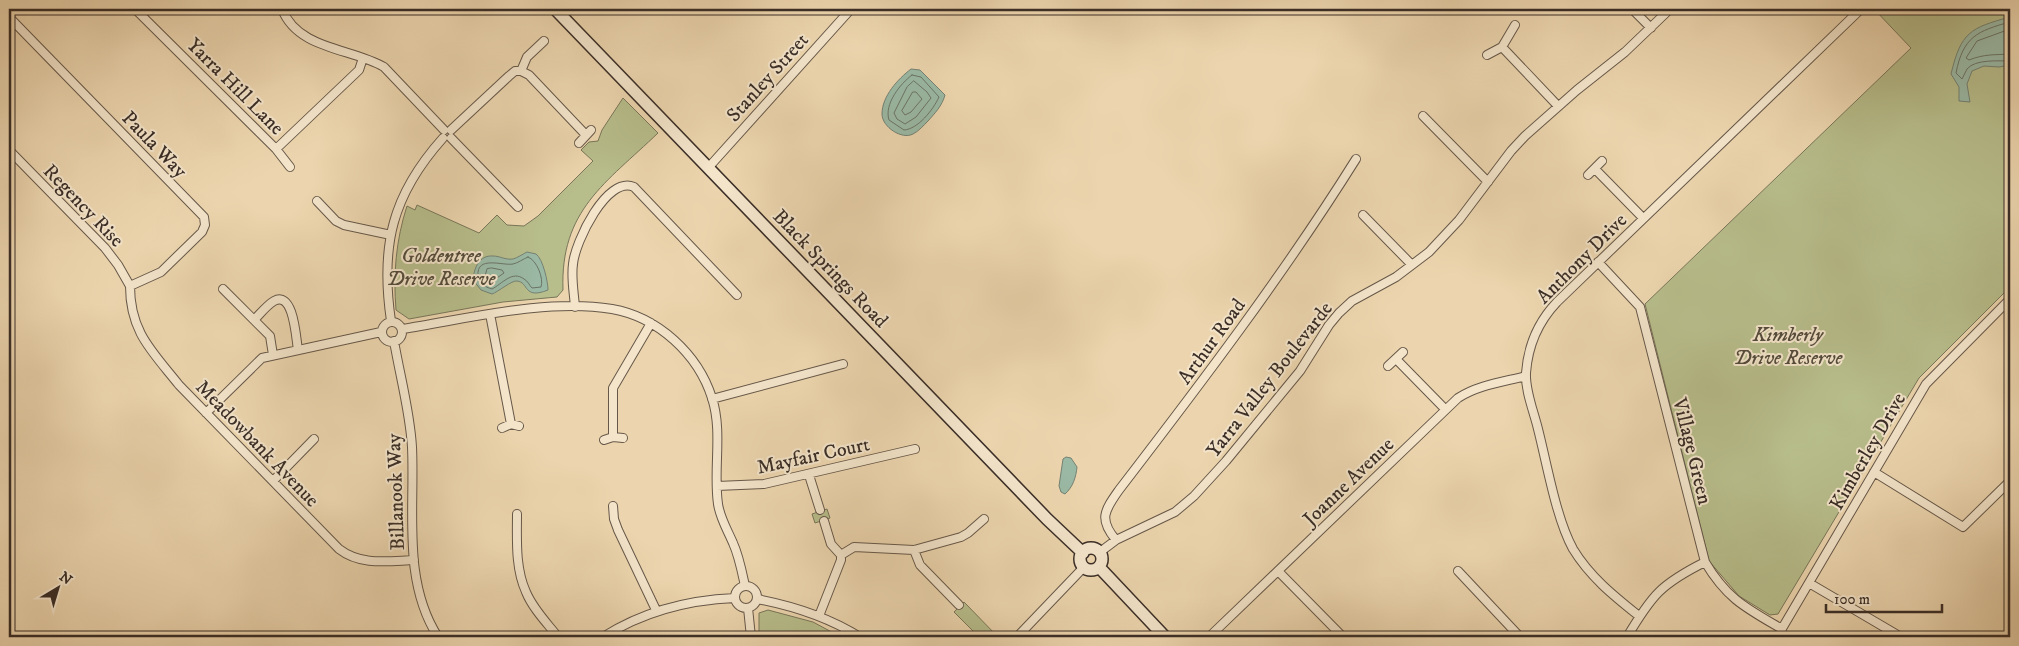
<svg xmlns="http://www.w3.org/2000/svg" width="2019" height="646" viewBox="0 0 2019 646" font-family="'IM FELL DW Pica',serif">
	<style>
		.green { fill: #b7bd8b; stroke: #787659 }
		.water { fill: #9ab9a5; stroke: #748173 }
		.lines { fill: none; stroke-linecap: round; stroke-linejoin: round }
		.shore { stroke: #6a7466; stroke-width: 1 }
		.street-casing { stroke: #665849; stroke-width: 10 }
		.secondary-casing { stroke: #3a2e27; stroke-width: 14 }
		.street { stroke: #f3e4ca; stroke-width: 8 }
		.secondary { stroke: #f3e4ca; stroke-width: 11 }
		.labels { text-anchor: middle; stroke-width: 4; stroke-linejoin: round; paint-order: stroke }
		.street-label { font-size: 20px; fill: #3a2e27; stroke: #f3e4ca }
		.park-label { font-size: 20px; font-style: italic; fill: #534b3b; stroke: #f3e4ca }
	</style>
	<rect width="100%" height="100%" fill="#ecd5ae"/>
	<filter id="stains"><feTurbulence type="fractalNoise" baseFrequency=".004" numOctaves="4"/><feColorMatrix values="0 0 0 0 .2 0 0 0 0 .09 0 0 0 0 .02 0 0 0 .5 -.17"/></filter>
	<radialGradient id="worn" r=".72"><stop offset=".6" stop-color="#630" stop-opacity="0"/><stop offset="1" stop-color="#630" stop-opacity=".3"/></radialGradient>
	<path class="green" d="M1874,9H2010V287L1919,378L1778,614L1770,615L1739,596L1709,561L1645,304L1911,48Z
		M623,98L658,133C606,183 560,210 563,290L557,297L503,302L409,319L396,310C393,274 396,240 407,206L415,210L417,205L479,233L497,215L507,225L524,226L538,216L593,161L581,150L589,142L598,141L602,130Z
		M827,509L830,518L815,523L812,514Z
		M964,602L998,637H979L954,612Z
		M768,610L813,622L841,637H759V613Z"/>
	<path class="water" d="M2010,17V65L1999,67L1984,66L1972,71L1967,84L1970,102L1959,101V87L1951,74C1961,32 1970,28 2010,17Z
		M911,69L920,70L945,95C942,106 935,113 928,121C924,125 919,131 913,134C902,140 882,127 882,114C882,96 898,79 911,69Z
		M527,252C530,253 533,253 536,254C543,259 548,282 548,290C523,300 529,282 517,281C512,280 498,292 492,294L481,290L473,280C474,268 479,255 493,256C500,256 505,260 513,259C517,258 523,254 527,252Z
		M1066,457L1071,458L1077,467C1076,477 1073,487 1065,494L1061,492L1059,486L1063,459Z"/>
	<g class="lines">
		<path class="shore" d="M2010,22C1977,31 1963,37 1956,73L1962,79C1964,76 1965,72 1967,69C1975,59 1999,61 2010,61
			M2010,29L1977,41L1966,58L1969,60C1984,54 1994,55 2010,54
			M912,75L921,77L939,97C933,110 918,129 904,130L889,120C884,104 900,84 912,75Z
			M914,81L927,92L931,98L916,117L905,124L897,119L894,113L907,87Z
			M913,92H916L922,99L911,112L905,115L902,111Z
			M528,257C537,260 544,279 541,287L532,288C529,285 528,281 524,279C512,270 502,284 492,289C485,287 479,284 478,276C476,255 503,266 513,264C518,263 523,259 528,257Z
			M492,268L502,270L504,273L491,282L488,281L485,276L487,269Z"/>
		<g class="street-casing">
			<path id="street" d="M135,9L276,149L290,167
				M282,9C298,50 352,48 384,67L444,130
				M1632,9L1651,28
				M9,17L204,217L205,225L202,232L161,272L130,286
				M1502,47L1558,106
				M1487,55L1502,47L1515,25
				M521,71L529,75L585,134
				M521,71L527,57L544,41
				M1423,116L1488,182
				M451,130L509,76L515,71H521
				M451,138L518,207
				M579,143L591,130
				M276,149L359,70L363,58
				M9,150L105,248L118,265L130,286
				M708,168L851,9
				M1595,169L1643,218
				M1588,175L1602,161
				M317,201L336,221L344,225L391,235
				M1363,215L1411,264
				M1598,262L1640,307L1705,562C1727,599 1746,608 1782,629
				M130,286C130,332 152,351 179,385L339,549C361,566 388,561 414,560
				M223,289L270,336L273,355
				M575,307C574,293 571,278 573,264C575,242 607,175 634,187L737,295
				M490,314L511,424
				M254,320C260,314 267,305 274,301C294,290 296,339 298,350
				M391,321C380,246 392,195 443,138
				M382 332a10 10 0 1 1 20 0a10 10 0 1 1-20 0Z
				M402,329C467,319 547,298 612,309C658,317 698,354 712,398C723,432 713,469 718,504C720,518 727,529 733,543C739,556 742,572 745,586
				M394,341C400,376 410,412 412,447C415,510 402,581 438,637
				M1396,359L1445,409
				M1388,366L1403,352
				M712,399L843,364
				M206,413L262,358L381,332
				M502,428L511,424L519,426
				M613,437V388L651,323
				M604,440L613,437L623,438
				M1874,472L1963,527L2010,481
				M809,475L820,510
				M273,481L314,439
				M717,486L764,484L915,449
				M613,506L614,519L618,530L656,610
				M517,514C517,539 515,568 526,592C533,609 547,623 558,637
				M824,521L831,544L841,555
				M1116,540C1098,519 1105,510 1119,490C1202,382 1284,274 1356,159
				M914,550L920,565L959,605
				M1100,552L1116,540L1175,512L1194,496L1226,461L1300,371L1329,325L1339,313L1352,301L1396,277L1429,252L1459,220L1511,151L1525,136L1577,90L1625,52L1670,9
				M1278,571L1343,637
				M1458,571L1520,637
				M1809,583L1901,637
				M735 597a11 11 0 1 1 22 0a11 11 0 1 1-22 0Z
				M757,599C794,606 828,617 860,637
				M748,608L751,637
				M819,616L841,560V555L854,547L914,550L961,537L968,533L984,519
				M1639,616C1614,596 1590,577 1573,549C1556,518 1547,464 1538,429C1534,412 1525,391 1526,373C1528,345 1538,322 1557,302L1861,9
				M603,637C644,611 687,600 735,598
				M1017,637L1084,567
				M1209,637L1458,398C1478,385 1503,382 1526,376
				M1627,637C1652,595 1661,584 1705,562
				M1777,637L1926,384L2010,299"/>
		</g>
		<g class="secondary-casing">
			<path id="secondary" d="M555,9L1047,519L1083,553
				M1080 559a11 11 0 1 1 22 0a11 11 0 1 1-22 0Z
				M1099,567L1165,637"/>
		</g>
		<use href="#street" class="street"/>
		<use href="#secondary" class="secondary"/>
	</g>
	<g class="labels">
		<g class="street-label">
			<text transform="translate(767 77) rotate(-48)" y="7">Stanley Street</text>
			<text transform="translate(236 86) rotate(45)" y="7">Yarra Hill Lane</text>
			<text transform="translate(155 144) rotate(46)" y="7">Paula Way</text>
			<text transform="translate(84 205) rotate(46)" y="7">Regency Rise</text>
			<text transform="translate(1581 258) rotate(-45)" y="7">Anthony Drive</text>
			<text transform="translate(831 268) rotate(46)" y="7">Black Springs Road</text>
			<text transform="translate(1211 341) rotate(-54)" y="7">Arthur Road</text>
			<text transform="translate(1269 379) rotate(-52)" y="7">Yarra Valley Boulevarde</text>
			<text transform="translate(258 443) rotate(46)" y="7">Meadowbank Avenue</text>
			<text transform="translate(1693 451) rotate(76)" y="7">Village Green</text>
			<text transform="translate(1867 451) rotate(-60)" y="7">Kimberley Drive</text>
			<text transform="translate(813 455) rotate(-12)" y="7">Mayfair Court</text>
			<text transform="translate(1348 481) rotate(-44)" y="7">Joanne Avenue</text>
			<text transform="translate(395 492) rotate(-92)" y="7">Billanook Way</text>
		</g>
		<g class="park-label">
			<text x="441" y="262">Goldentree<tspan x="441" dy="23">Drive Reserve</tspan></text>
			<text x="1788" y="341">Kimberly<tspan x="1788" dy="23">Drive Reserve</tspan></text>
		</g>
	</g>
	<rect width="2019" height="646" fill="none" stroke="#ecd5ae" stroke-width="30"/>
	<rect x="10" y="10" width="1999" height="626" fill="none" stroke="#3a2e27" stroke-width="2.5"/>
	<rect x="15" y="15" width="1989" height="616" fill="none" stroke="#3a2e27"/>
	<g transform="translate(58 588) rotate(38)" stroke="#f3e4ca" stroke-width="4" paint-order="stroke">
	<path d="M0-4L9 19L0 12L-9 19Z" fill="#3a2e27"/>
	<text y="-8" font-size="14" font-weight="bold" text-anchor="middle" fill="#3a2e27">N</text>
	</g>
	<path d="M1826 604v8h116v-8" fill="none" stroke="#3a2e27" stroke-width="2.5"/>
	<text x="1834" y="604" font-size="15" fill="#3a2e27" stroke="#f3e4ca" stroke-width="4" paint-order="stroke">100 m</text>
	<rect width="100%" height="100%" filter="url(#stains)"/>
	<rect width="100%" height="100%" fill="url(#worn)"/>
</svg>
